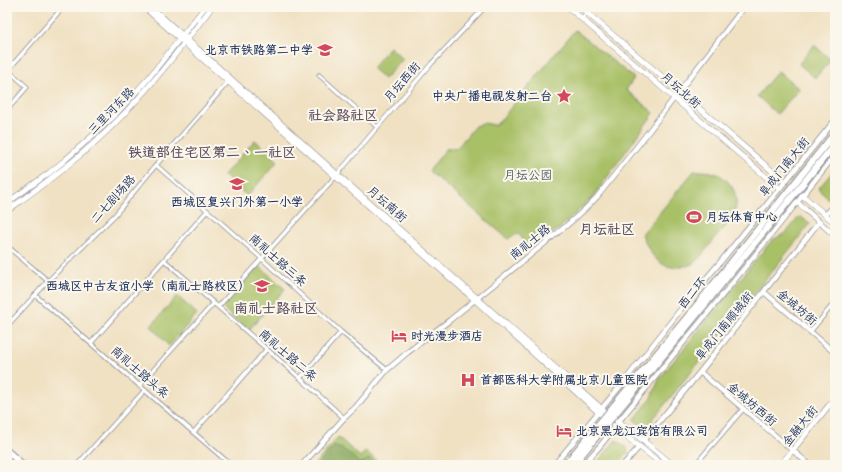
<svg xmlns="http://www.w3.org/2000/svg" width="842" height="472" viewBox="0 0 842 472" font-family="'Gochi Hand','LXGW WenKai TC',sans-serif">
	<style>
		.green { fill: #a8c066; stroke: #627862 }
		.forest { fill: #86a65b; stroke: #506a5c }
		.lines { fill: none; stroke-linecap: round; stroke-linejoin: round }
		.minor-casing { stroke: #868890; stroke-width: 5 }
		.tertiary-casing { stroke: #868890; stroke-width: 6 }
		.secondary-casing { stroke: #868890; stroke-width: 6 }
		.trunk-casing { stroke: #868890; stroke-width: 8 }
		.minor { stroke: #fff; stroke-width: 3.5 }
		.tertiary { stroke: #fff; stroke-width: 4.5 }
		.secondary { stroke: #fff; stroke-width: 5 }
		.trunk { stroke: #fff; stroke-width: 6 }
		.trunk-bridge-casing { stroke: #868890; stroke-width: 8; stroke-linecap: butt }
		.trunk-bridge { stroke: #fff; stroke-width: 6 }
		.labels { text-anchor: middle; stroke-width: 4; stroke-linejoin: round; paint-order: stroke }
		.poi-label { font-size: 12px; font-weight: bold; fill: #1b2f5e; stroke: #fbf7ec; text-anchor: start }
		.street-label { font-size: 12px; fill: #1b2f5e; stroke: #fbf7ec }
		.park-label { font-size: 12px; fill: #455a60; stroke: #fbf7ec }
		.quarter-label { font-size: 14px; font-weight: bold; fill: #605263; stroke: #fbf7ec }
	</style>
	<rect width="100%" height="100%" fill="#fbf7ec"/>
	<filter id="ink" filterUnits="userSpaceOnUse"><feTurbulence type="fractalNoise" baseFrequency=".025" numOctaves="2"/><feDisplacementMap in="SourceGraphic" scale="8" xChannelSelector="R" yChannelSelector="G"/><feConvolveMatrix kernelMatrix="1 2 1 2 8 2 1 2 1" color-interpolation-filters="sRGB"/></filter>
	<filter id="wash" filterUnits="userSpaceOnUse"><feTurbulence type="fractalNoise" baseFrequency=".012" numOctaves="4" result="noise"/><feDisplacementMap in="SourceGraphic" scale="16" xChannelSelector="R" yChannelSelector="G"/><feGaussianBlur stdDeviation="0.9" result="paint"/><feColorMatrix in="noise" values="0 0 0 0 0 0 0 0 0 0 0 0 0 0 0 0 0 1.4 0 .05"/><feComposite in="paint" operator="in"/></filter>
	<g filter="url(#wash)">
		<rect width="100%" height="100%" fill="#f0e1c3"/>
		<path class="green" d="M575,30L634,78L626,90L654,113L592,198L560,228L528,247L519,234L512,236L508,239L429,171L446,149L457,148L475,126L483,123L495,125L499,122Z
			M814,45L831,60L815,78L799,64Z
			M390,47L403,59L384,79L372,68Z
			M778,71L799,89L777,114L757,96Z
			M255,140L278,161L247,196L224,175Z
			M835,169V191L828,199L818,189Z
			M694,171C701,171 709,171 715,173C731,179 741,197 734,212C730,223 722,231 714,239C710,245 698,261 692,264C689,266 685,266 683,266C660,272 649,253 642,234Z
			M800,216L810,224L645,429L634,420L652,397L659,379L772,240L786,233Z
			M259,266L285,289L248,331L222,307Z
			M177,296L197,314L169,346L151,326Z
			M338,437L360,457L366,451L381,465H314Z
			M616,440L627,448L628,453L616,465H595Z"/>
		<path class="forest" d="M334,446C337,448 341,448 344,450C351,453 354,460 361,463L369,459L377,465H322L320,462Z"/>
	</g>
	<g filter="url(#ink)">
		<g class="lines">
			<g class="minor-casing">
				<path id="minor" d="M582,19L591,7
					M7,69L8,70L63,7
					M319,75L377,127
					M7,110L27,87L8,70
					M156,165L261,258L341,332L387,370
					M7,246L48,281
					M164,260L300,378L344,418
					M35,295L231,465
					M218,307L335,177L432,63L485,7
					M7,326L48,281L115,215L156,165L228,82
					M810,332L835,302
					M91,343L207,211
					M300,378L341,332
					M139,386L214,303
					M194,432L266,350
					M77,465L145,390
					M695,465L743,409"/>
			</g>
			<g class="tertiary-casing">
				<path id="tertiary" d="M826,215L835,204
					M764,292L835,353
					M700,372L810,465
					M643,441L700,372L819,222
					M302,465L344,418L355,408L387,370L408,352L450,320L566,226L584,210L597,197L639,144L744,7
					M554,465L623,383L688,300L722,260L835,120
					M582,465C596,452 608,437 619,421L734,281L835,155
					M623,465L640,446"/>
			</g>
			<g class="secondary-casing">
				<path id="secondary" d="M144,7L466,292L598,412L619,431L663,465
					M151,7L337,174L610,416L629,429L673,465
					M568,7L779,188
					M580,7L679,91L785,182
					M802,195L835,223
					M797,202L835,236
					M7,203L49,173L64,161L111,119L147,80L205,7
					M7,211C45,183 83,156 116,122C151,87 182,46 212,7
					M780,465L792,451L835,398"/>
			</g>
			<g class="trunk-casing">
				<path id="trunk" d="M7,451L23,465
					M7,464L9,465"/>
			</g>
			<use href="#minor" class="minor"/>
			<use href="#tertiary" class="tertiary"/>
			<use href="#secondary" class="secondary"/>
			<use href="#trunk" class="trunk"/>
			<g class="trunk-bridge-casing">
				<path id="trunk-bridge" d="M565,465L689,315L835,133
					M573,465L694,318L835,144"/>
			</g>
			<use href="#trunk-bridge" class="trunk-bridge"/>
		</g>
	</g>
	<defs>
		<g id="school-bare" transform="scale(1.2)"><path d="M0-5L7-2L0 1L-7-2ZM-4 1L0 2.5L4 1V4Q0 6-4 4Z" fill="#d1495b" stroke="#fbf7ec" stroke-width="2.5" paint-order="stroke"/></g>
		<g id="sight-bare" transform="scale(1.2)"><path d="M0-6L1.8-2.2L6-1.7L2.9 1.2L3.7 5.4L0 3.3L-3.7 5.4L-2.9 1.2L-6-1.7L-1.8-2.2Z" fill="#d1495b" stroke="#fbf7ec" stroke-width="2.5" paint-order="stroke"/></g>
		<g id="stadium-bare" transform="scale(1.2)"><path d="M0-5a6.5 5 0 1 0 0 10a6.5 5 0 1 0 0-10ZM-3.5-1.8h7v3.6h-7Z" fill="#d1495b" stroke="#fbf7ec" stroke-width="2.5" paint-order="stroke"/></g>
		<g id="hotel-bare" transform="scale(1.2)"><path d="M-6-4.5h1.5V1H6V5H4.5V3h-9V5H-6ZM-4 0a1.8 1.8 0 1 1 3.6 0ZM.5 0V-2.5h3Q6-2.5 6 0Z" fill="#d1495b" stroke="#fbf7ec" stroke-width="2.5" paint-order="stroke"/></g>
		<g id="hospital-bare" transform="scale(1.2)"><path d="M-5-5h3v3.5h4V-5h3V5h-3V1.5h-4V5h-3Z" fill="#d1495b" stroke="#fbf7ec" stroke-width="2.5" paint-order="stroke"/></g>
	</defs>
	<g fill-rule="evenodd">
		<use href="#school-bare" x="325" y="50"/>
		<use href="#sight-bare" x="564" y="96"/>
		<use href="#school-bare" x="237" y="184"/>
		<use href="#stadium-bare" x="694" y="217"/>
		<use href="#school-bare" x="262" y="286"/>
		<use href="#hotel-bare" x="399" y="336"/>
		<use href="#hospital-bare" x="468" y="380"/>
		<use href="#hotel-bare" x="564" y="431"/>
	</g>
	<g class="labels">
		<g class="poi-label">
			<text x="313" y="54" text-anchor="end">北京市铁路第二中学</text>
			<text x="552" y="100" text-anchor="end">中央广播电视发射二台</text>
			<text x="237" y="206" text-anchor="middle">西城区复兴门外第一小学</text>
			<text x="706" y="221">月坛体育中心</text>
			<text x="250" y="290" text-anchor="end">西城区中古友谊小学（南礼士路校区）</text>
			<text x="411" y="340">时光漫步酒店</text>
			<text x="480" y="384">首都医科大学附属北京儿童医院</text>
			<text x="576" y="435">北京黑龙江宾馆有限公司</text>
		</g>
		<g class="street-label">
			<text transform="translate(402 82) rotate(-49)" y="4">月坛西街</text>
			<text transform="translate(681 90) rotate(41)" y="4">月坛北街</text>
			<text transform="translate(111 111) rotate(-46)" y="4">三里河东路</text>
			<text transform="translate(784 167) rotate(-51)" y="4">阜成门南大街</text>
			<text transform="translate(113 199) rotate(-48)" y="4">二七剧场路</text>
			<text transform="translate(387 204) rotate(41)" y="4">月坛南街</text>
			<text transform="translate(530 242) rotate(-39)" y="4">南礼士路</text>
			<text transform="translate(278 260) rotate(42)" y="4">南礼士路三条</text>
			<text transform="translate(692 293) rotate(-51)" y="4">西二环</text>
			<text transform="translate(797 307) rotate(40)" y="4">金城坊街</text>
			<text transform="translate(724 326) rotate(-51)" y="4">阜成门南顺城街</text>
			<text transform="translate(288 355) rotate(41)" y="4">南礼士路二条</text>
			<text transform="translate(140 372) rotate(41)" y="4">南礼士路头条</text>
			<text transform="translate(752 404) rotate(40)" y="4">金城坊西街</text>
			<text transform="translate(800 426) rotate(-51)" y="4">金融大街</text>
		</g>
		<g class="park-label">
			<text x="528" y="179">月坛公园</text>
		</g>
		<g class="quarter-label">
			<text x="343" y="120">社会路社区</text>
			<text x="212" y="157">铁道部住宅区第二、一社区</text>
			<text x="607" y="234">月坛社区</text>
			<text x="276" y="313">南礼士路社区</text>
		</g>
	</g>
	<rect width="842" height="472" fill="none" stroke="#fbf7ec" stroke-width="24"/>
</svg>
